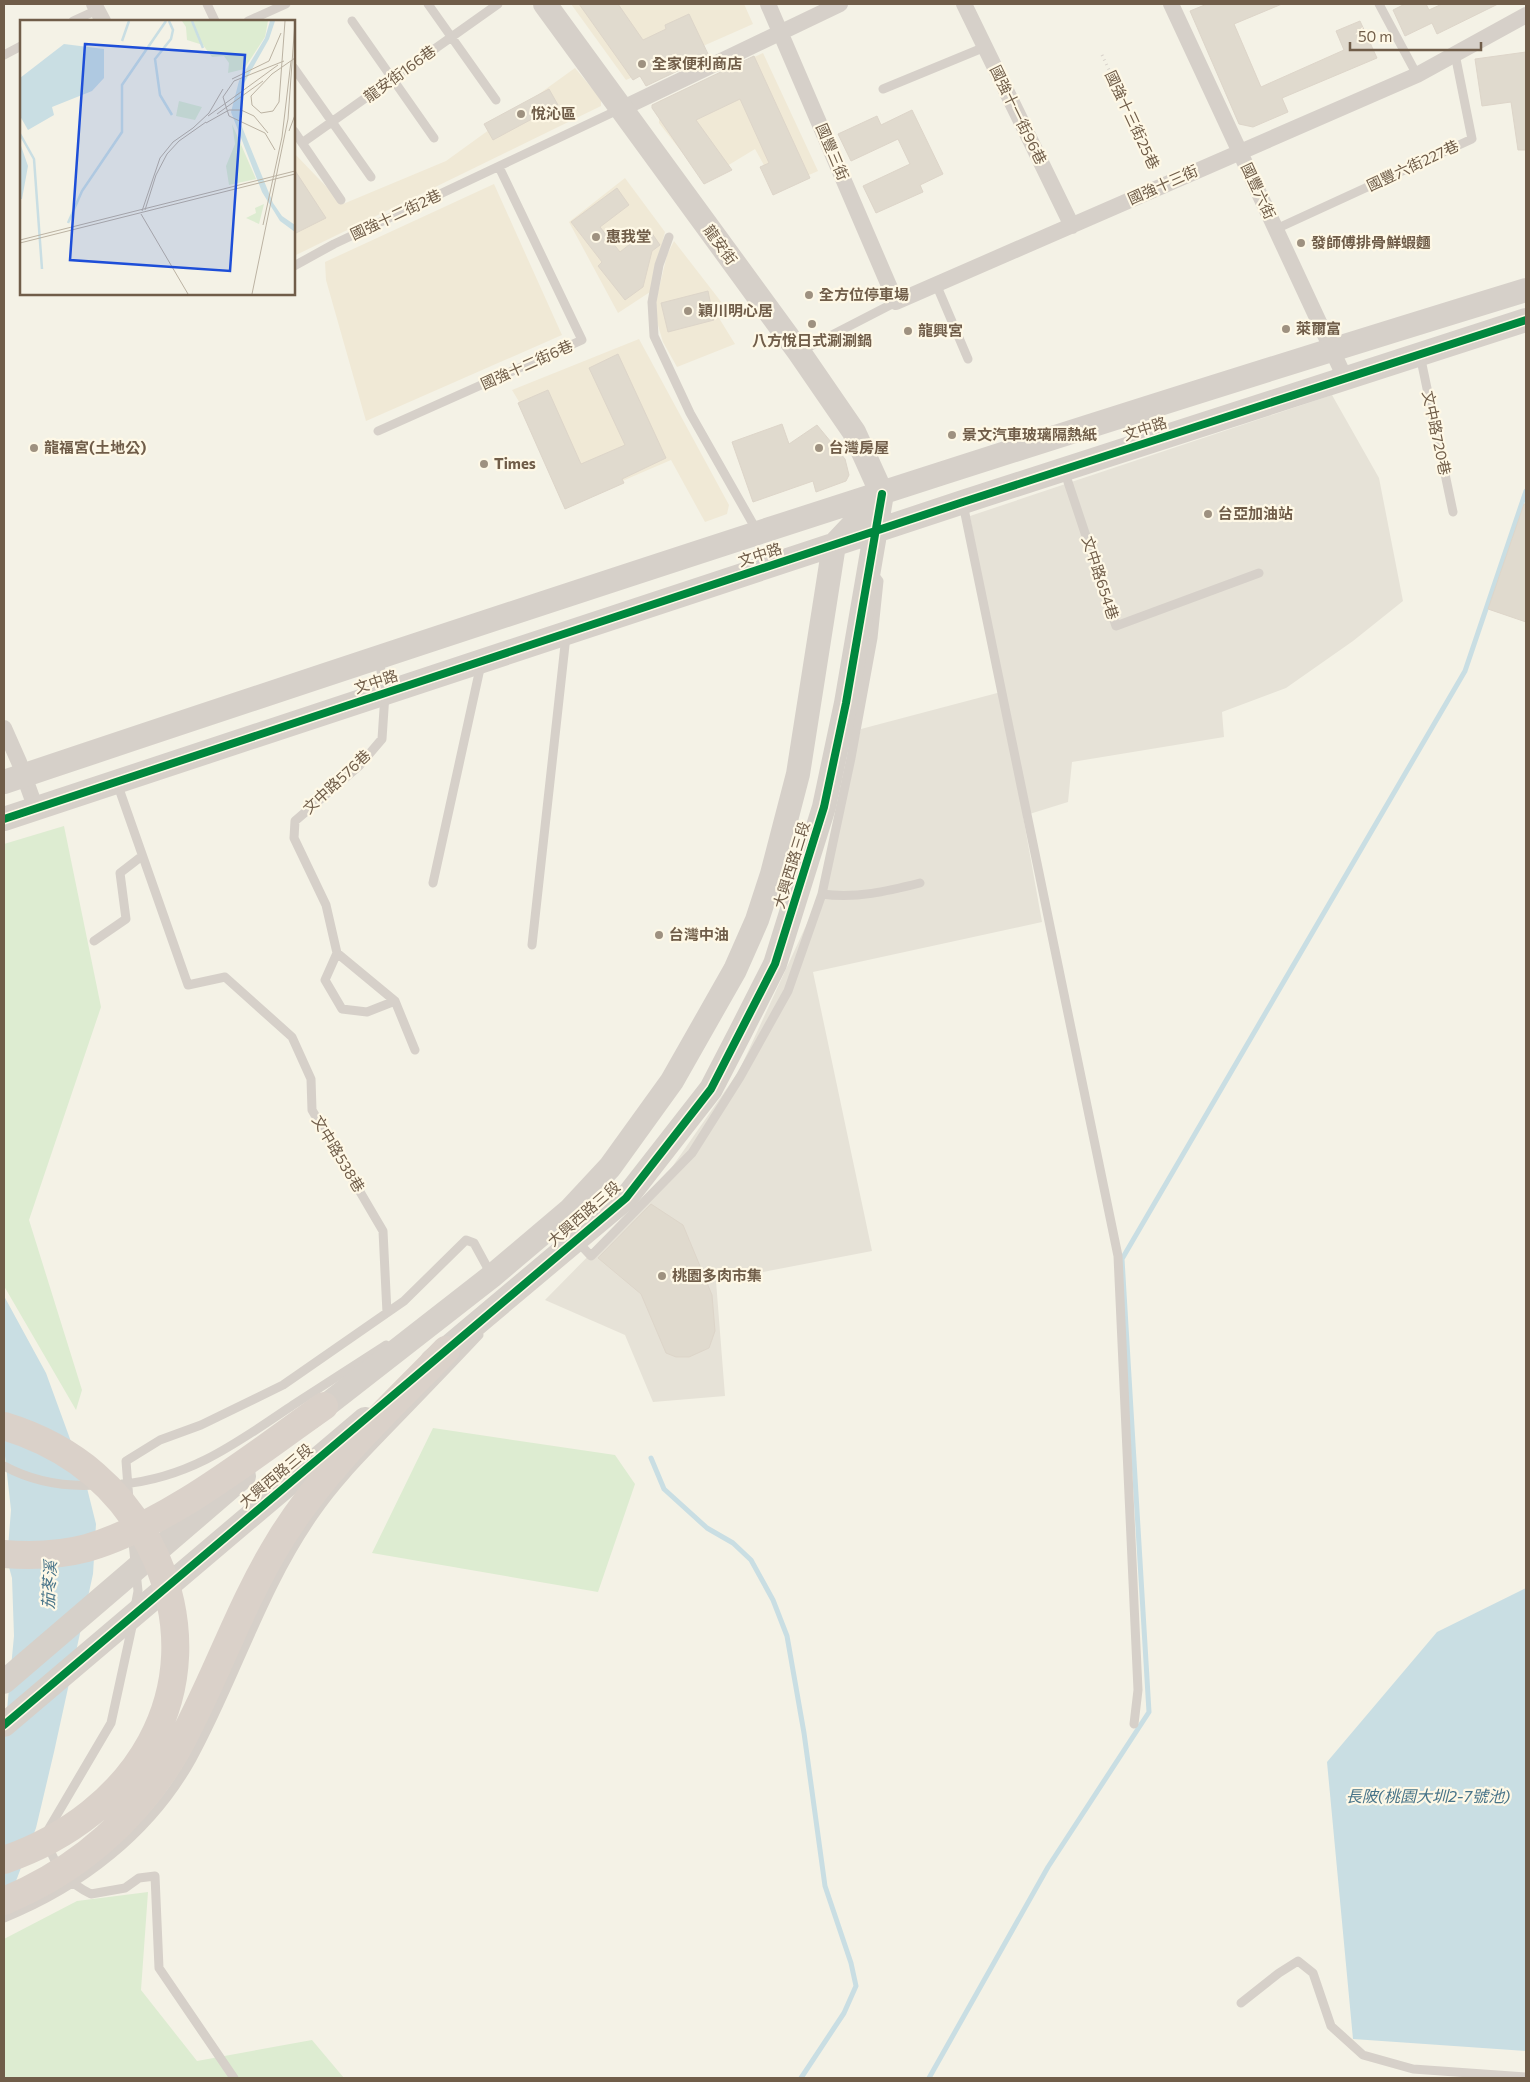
<svg xmlns="http://www.w3.org/2000/svg" width="1530" height="2082" viewBox="0 0 1530 2082" font-family="Commissioner,'Noto Sans TC',sans-serif">
	<style>
		.residential { fill: #f0e9d6 }
		.industrial { fill: #e6e2d7 }
		.green { fill: #ddecd1 }
		.water { fill: #c9dee3 }
		.lines { fill: none; stroke-linecap: round; stroke-linejoin: round }
		.stream { stroke: #c9dee3; stroke-width: 5 }
		.building { fill: #e0dace; stroke: #ddd5c9 }
		.path { stroke: #d6d0c9; stroke-width: 3; stroke-dasharray: 1 4; stroke-linecap: butt }
		.lane { stroke: #d6d0c9; stroke-width: 9 }
		.street { stroke: #d6d0c9; stroke-width: 16 }
		.secondary { stroke: #d6d0c9; stroke-width: 24 }
		.highway { stroke: #dad1c9; stroke-width: 28 }
		.cycleway-casing { stroke: #fef8e6; stroke-width: 11 }
		.cycleway { stroke: #00873e; stroke-width: 8 }
		.poi-dot { fill: #9e9180; stroke: #fef8e6; stroke-width: 2 }
		.labels { text-anchor: middle; stroke-width: 4.5; stroke-linejoin: round; paint-order: stroke }
		.poi-label { font-size: 15px; font-weight: bold; fill: #705d49; stroke: #fef8e6; text-anchor: start }
		.street-label { font-size: 15px; fill: #705d49; stroke: #fef8e6 }
		.water-label { font-size: 16px; font-style: italic; fill: #487489; stroke: #fef8e6 }
		.inset-river { fill: none; stroke: #c9dee3; stroke-width: 2.5 }
		.inset-road { fill: none; stroke: #bbb2a2; stroke-width: 1 }
		.view { fill: #1d4ed8; fill-opacity: 0.15; stroke: #1d4ed8; stroke-width: 2.5 }
		.inset-edge { fill: none; stroke: #705d49; stroke-width: 2.5 }
	</style>
	<rect width="100%" height="100%" fill="#f4f2e6"/>
	<path class="residential" d="M571,4H744L753,24L626,80Z
		M763,53L818,171L777,189L755,149L704,180L659,123V101Z
		M575,68L601,99V106L294,256V153L343,204L446,161Z
		M625,178L665,232L650,292L618,313L569,222Z
		M494,184L562,335L366,421L326,280L325,262Z
		M674,241L722,303L714,310L735,344L677,367L663,342L657,322L656,301L667,255Z
		M639,339L729,505L727,514L705,522L671,460L578,500L512,390Z"/>
	<path class="industrial" d="M1332,395L1379,478L1403,601L1353,641L1286,688L1222,712L1224,737L1072,762L1068,802L1023,816L1042,922L813,972L872,1251L716,1281L725,1396L653,1402L625,1335L545,1300L663,1180L739,1071L816,904L861,729L1001,692L970,516Z"/>
	<path class="green" d="M64,826L101,1007L29,1220L82,1390L76,1410L4,1286V844Z
		M433,1428L615,1455L635,1484L598,1592L372,1553Z
		M148,1892L141,1990L197,2061L312,2040L344,2078H4V1939L77,1901Z"/>
	<path class="water" d="M4,1296L46,1373L85,1480L96,1524L93,1574L54,1752L36,1828L13,1889L4,1907V1741L14,1636L12,1578L7,1560L11,1510L4,1447Z
		M1526,1588V2051L1353,2039L1327,1762L1437,1632Z"/>
	<g class="lines">
		<path class="stream" d="M651,1458L664,1489L707,1528L733,1543L751,1560L773,1600L787,1636L804,1733L825,1886L851,1963L856,1986L844,2013L801,2078
			M929,2078L1048,1867L1149,1712L1122,1259L1465,671L1526,491"/>
	</g>
	<path class="building" d="M579,4H618L643,40L666,29L665,25L689,14L709,56L646,86L640,76L633,80Z
		M1207,4H1282L1234,24L1261,87L1344,50L1336,31L1360,21L1377,58L1282,98L1288,112L1253,127L1239,124L1190,11Z
		M1405,4H1426L1429,10L1442,4H1498L1437,34L1432,23L1405,36L1393,10Z
		M1526,52V150H1518L1511,102L1482,106L1475,59Z
		M754,56L810,178L773,195L760,167L769,163L740,99L696,120L732,170L704,184L652,108V105Z
		M549,89L558,105L493,140L484,124Z
		M912,110L943,174L920,185L923,192L876,213L863,186L910,164L898,139L851,161L838,134L877,116L881,125Z
		M294,169L326,218L294,234Z
		M617,188L629,205L600,227L620,252L649,229L660,245L652,251L643,287L625,300L598,266L602,262L571,222Z
		M708,291L714,320L668,332L661,303Z
		M618,354L666,458L622,479L624,483L565,509L518,403L548,390L581,464L625,445L589,368Z
		M782,424L789,444L817,425L845,459L849,475L846,481L816,492L813,481L753,502L732,442Z
		M1524,504H1526V622L1488,609Z
		M651,1204L683,1225L712,1295L715,1331L709,1348L689,1357H676L666,1353L641,1294L598,1258Z"/>
	<g class="lines">
		<path class="path" d="M1102,55L1157,171"/>
		<path class="lane" d="M207,4L215,21
			M428,4L496,100
			M1379,4L1417,75
			M73,21L97,10
			M248,21L286,4
			M352,21L434,138
			M4,55L21,46
			M294,68L371,177
			M883,89L985,47
			M294,131L341,200
			M302,143L498,4
			M1276,229L1472,139L1455,54
			M669,237L659,265L652,302L654,336L690,413L757,531
			M294,266L334,244L620,109
			M936,284L968,359
			M799,352L896,302
			M1420,355L1453,512
			M378,431L582,340L499,167
			M1064,470L1116,626L1259,573
			M963,504L1118,1256L1138,1690L1134,1724
			M379,659L385,694L382,739L359,766L295,821L294,838L326,905L337,953L395,1001L415,1050
			M117,783L188,985L225,977L292,1037L311,1079L312,1110L383,1231L387,1313
			M433,883L481,664
			M822,894C856,899 888,891 920,883
			M94,941L126,919L120,873L142,856
			M532,945L566,636
			M337,953L325,980L342,1009L367,1012L395,1001
			M577,1241L591,1256L692,1153L740,1077L788,991L822,894L851,758L873,638L879,581L876,577
			M4,1466C32,1481 64,1487 96,1485
			M122,1484C190,1478 238,1442 293,1405C324,1385 355,1365 386,1345
			M129,1500L126,1461L160,1440L201,1425L283,1385L404,1301L466,1240L474,1243L492,1276
			M132,1533L138,1591L135,1607
			M48,1830L111,1723L133,1622
			M48,1844C55,1867 70,1884 91,1894L125,1888L139,1878L155,1876L159,1968L234,2078
			M4,1918C81,1887 151,1833 192,1759C236,1679 262,1589 315,1514C336,1483 362,1457 388,1430C419,1398 449,1367 479,1335
			M1241,2003L1279,1973L1298,1961L1313,1973L1331,2026L1363,2055L1413,2069L1526,2077"/>
		<path class="street" d="M94,4L103,21
			M768,4L896,302L1417,75L1526,15
			M964,4L1072,226
			M1171,4L1345,378
			M621,109L840,4
			M4,728L19,762L36,809"/>
		<path class="secondary" d="M545,4L799,352L854,432L882,494
			M4,782C509,613 1016,446 1526,290
			M4,819L963,502L1526,320
			M432,1361L626,1198L711,1089L740,1033L775,964L824,807L846,703L882,494
			M310,1418L492,1276L570,1210L610,1167L672,1081L735,970L757,920L772,874L798,774L834,545L881,495
			M4,1682L244,1476
			M4,1725L365,1419"/>
		<path class="highway" d="M4,1426C73,1447 126,1491 156,1558C214,1692 135,1815 4,1860
			M4,1554C31,1556 61,1555 87,1548C169,1524 254,1455 324,1406
			M4,1901C76,1871 135,1821 175,1753C214,1684 238,1608 280,1540C324,1468 388,1410 446,1350"/>
		<g class="cycleway-casing">
			<path id="cycleway" d="M4,819L963,502L1526,320
				M4,1725L626,1198L711,1089L775,964L824,807L846,703L882,494"/>
		</g>
		<use href="#cycleway" class="cycleway"/>
	</g>
	<g class="poi-dot">
		<circle cx="642" cy="64" r="5"/>
		<circle cx="521" cy="114" r="5"/>
		<circle cx="596" cy="237" r="5"/>
		<circle cx="1301" cy="243" r="5"/>
		<circle cx="809" cy="295" r="5"/>
		<circle cx="688" cy="311" r="5"/>
		<circle cx="812" cy="324" r="5"/>
		<circle cx="1286" cy="329" r="5"/>
		<circle cx="908" cy="331" r="5"/>
		<circle cx="952" cy="435" r="5"/>
		<circle cx="34" cy="448" r="5"/>
		<circle cx="819" cy="448" r="5"/>
		<circle cx="484" cy="464" r="5"/>
		<circle cx="1208" cy="514" r="5"/>
		<circle cx="659" cy="935" r="5"/>
		<circle cx="662" cy="1276" r="5"/>
	</g>
	<g class="labels">
		<g class="poi-label">
			<text x="652" y="69">全家便利商店</text>
			<text x="531" y="119">悅沁區</text>
			<text x="606" y="242">惠我堂</text>
			<text x="1311" y="248">發師傅排骨鮮蝦麵</text>
			<text x="819" y="300">全方位停車場</text>
			<text x="698" y="316">穎川明心居</text>
			<text x="1296" y="334">萊爾富</text>
			<text x="918" y="336">龍興宮</text>
			<text x="812" y="346" text-anchor="middle">八方悅日式涮涮鍋</text>
			<text x="962" y="440">景文汽車玻璃隔熱紙</text>
			<text x="44" y="453">龍福宮(土地公)</text>
			<text x="829" y="453">台灣房屋</text>
			<text x="494" y="469">Times</text>
			<text x="1218" y="519">台亞加油站</text>
			<text x="669" y="940">台灣中油</text>
			<text x="672" y="1281">桃園多肉市集</text>
		</g>
		<g class="street-label">
			<text transform="translate(400 74) rotate(-36)" y="5">龍安街166巷</text>
			<text transform="translate(1018 115) rotate(64)" y="5">國強十一街96巷</text>
			<text transform="translate(1132 120) rotate(65)" y="5">國強十三街25巷</text>
			<text transform="translate(832 152) rotate(67)" y="5">國豐三街</text>
			<text transform="translate(1413 166) rotate(-25)" y="5">國豐六街227巷</text>
			<text transform="translate(1163 185) rotate(-24)" y="5">國強十三街</text>
			<text transform="translate(1258 191) rotate(65)" y="5">國豐六街</text>
			<text transform="translate(396 215) rotate(-25)" y="5">國強十二街2巷</text>
			<text transform="translate(720 245) rotate(54)" y="5">龍安街</text>
			<text transform="translate(527 365) rotate(-24)" y="5">國強十二街6巷</text>
			<text transform="translate(1145 429) rotate(-18)" y="5">文中路</text>
			<text transform="translate(1436 433) rotate(78)" y="5">文中路720巷</text>
			<text transform="translate(760 555) rotate(-18)" y="5">文中路</text>
			<text transform="translate(1100 578) rotate(72)" y="5">文中路654巷</text>
			<text transform="translate(376 682) rotate(-18)" y="5">文中路</text>
			<text transform="translate(337 782) rotate(-43)" y="5">文中路576巷</text>
			<text transform="translate(792 865) rotate(-73)" y="5">大興西路三段</text>
			<text transform="translate(338 1154) rotate(59)" y="5">文中路538巷</text>
			<text transform="translate(584 1214) rotate(-41)" y="5">大興西路三段</text>
			<text transform="translate(276 1476) rotate(-40)" y="5">大興西路三段</text>
		</g>
		<g class="water-label">
			<text transform="translate(49 1585) rotate(-87)" y="6">茄苳溪</text>
			<text x="1428" y="1802">長陂(桃園大圳2-7號池)</text>
		</g>
	</g>
	<g transform="translate(20 20)">
		<rect width="275" height="275" fill="#f4f2e6"/>
		<path d="M162,1H248L245,17L224,49L208,53L209,43L204,36L192,37L183,25L167,20L166,7ZM159,81L182,87L175,100L156,96ZM212,104L236,159L209,165L206,146L215,124ZM244,184L239,204L226,198L236,193L235,188Z" fill="#ddecd1"/>
		<path d="M250,1H255L249,19L223,65L220,102L253,183L262,196L275,205V212L260,201L242,172L211,92L219,61L245,18ZM44,24L84,29V58L72,71L32,87L34,95L8,110L0,96V58ZM0,123L8,146L2,179H0Z" fill="#c9dee3"/>
		<path class="inset-river" d="M149,1L153,10L151,19L135,39L140,75L152,95M172,1L183,28M102,21L109,1M0,114L14,139L22,249M48,203L62,171L102,112V65L146,1"/>
		<path class="inset-road" d="M252,54L275,38M252,54L231,76L232,85L241,93L253,91L259,82L265,1M212,59L249,41L261,13M197,94L243,61M188,96L258,45M186,103L209,90H221L234,96L248,113M173,108L189,93L203,69M269,111L275,95M255,130L245,113L209,96L203,77L214,61L264,41M125,190L136,155L147,134L159,121L186,102M122,191L140,138L153,122L173,108M121,194L168,274M243,205L262,117L271,41M0,220L275,151M0,223L275,154M232,274L268,99L275,1"/>
		<path class="view" d="M65,24L225,35L210,251L50,240Z"/>
		<rect width="275" height="275" class="inset-edge"/>
	</g>
	<rect width="1530" height="2082" fill="none" stroke="#705d49" stroke-width="10"/>
	<path d="M1350 42v8h131v-8" fill="none" stroke="#705d49" stroke-width="2.5"/>
	<text x="1358" y="42" font-size="15" fill="#705d49" stroke="#fef8e6" stroke-width="4" paint-order="stroke">50 m</text>
</svg>
